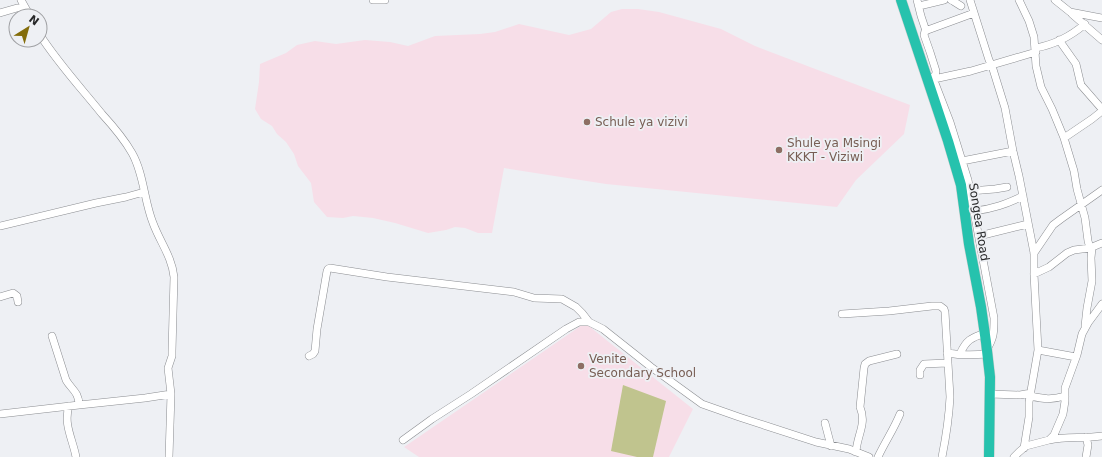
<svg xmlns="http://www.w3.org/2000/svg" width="1102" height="457" viewBox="0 0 1102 457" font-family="'DejaVu Sans',sans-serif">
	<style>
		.education { fill: #f7dee8 }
		.green { fill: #c0c48e }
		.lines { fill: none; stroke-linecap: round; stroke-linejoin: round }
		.minor-casing { stroke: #8b8d91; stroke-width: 8 }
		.highway-casing { stroke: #cbcccc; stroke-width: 11 }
		.minor { stroke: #fff; stroke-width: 7 }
		.highway { stroke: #26c2ad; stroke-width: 10 }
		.education-dot { fill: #8d6e63; stroke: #eef0f4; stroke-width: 1.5 }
		.labels { text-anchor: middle; stroke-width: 3.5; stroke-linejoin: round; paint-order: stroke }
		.education-label { font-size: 12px; fill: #785e54; stroke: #eef0f4; text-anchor: start }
		.street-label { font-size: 12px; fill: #28292a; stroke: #eef0f4 }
	</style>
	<rect width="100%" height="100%" fill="#eef0f4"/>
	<path class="education" d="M622,9H638L659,12L721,29L755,46L910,105L904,134L856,180L837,207L606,184L504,168L492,233H478L465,228L455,227L446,230L428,233L395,223L373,218L353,216L343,218L327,217L314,202L311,183L298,166L294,154L286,142L277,134L272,126L261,119L255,109L259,82L260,64L286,53L297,45L315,41L336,44L365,40L390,42L408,46L435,36L480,34L495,32L519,24L569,35L591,29L611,12Z
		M585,323L693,409L669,457H419L404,447Z"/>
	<path class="green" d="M623,385L666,401L653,457H637L611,451Z"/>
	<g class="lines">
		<g class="minor-casing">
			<path id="minor" d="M21,0L30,16
				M373,0H385
				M917,0L921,16L926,31
				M951,0L953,1L961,6
				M970,0L989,60L992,66L1005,108L1013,151L1019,176L1034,253V274L1038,350L1029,402V417L1024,448
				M1019,0L1029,21L1034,37L1036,66L1041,87L1052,109L1064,138L1074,171L1077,189L1085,218L1088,241L1090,248
				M1055,0L1070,12L1102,18
				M919,6L944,0
				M0,13L17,8H25
				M1072,14L1102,40
				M40,35C58,63 81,88 102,114C113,126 124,139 132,153C144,174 144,201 153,223C160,242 172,257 174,277L172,351V356L168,368L171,394L169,457
				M1059,40L1076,64L1080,81L1081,85L1102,109
				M1035,48C1053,45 1071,36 1085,24
				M933,78L950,122L968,180L994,318C994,332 994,338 987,349
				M930,79C934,77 936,76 936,71L930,52L924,35L925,31L974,13
				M934,79L971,71L1036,52
				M1064,138L1092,119L1102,111
				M962,161L1013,151
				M970,191L995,189L1007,187
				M974,211C993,209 1006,204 1023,196
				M0,226L96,203L126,197L144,192
				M979,236L1028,224
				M1034,253L1053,225L1061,219L1102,190
				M1034,274L1049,267L1067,253L1074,250L1090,248L1102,243
				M0,297L13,293L17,296L18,302
				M842,314L889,311L932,306H940L944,309L945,312L950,397C949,417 946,437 942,457
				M1085,326L1087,308L1092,281L1091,258L1092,248
				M52,336L66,380C71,389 79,392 79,405
				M1038,350L1076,357
				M947,353C958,355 976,355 988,354
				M960,354C966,340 971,338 985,333
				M309,356L313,354L315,351L317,329L327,271L328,269L330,268L387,277L514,292L534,298L562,299L576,307L582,313L589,322
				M920,375V370L924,364L947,363
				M990,394L1020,395L1031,393
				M1030,396C1044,399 1052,400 1065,396
				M69,406C63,424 73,440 76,457
				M0,414L79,405L145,398L171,394
				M825,423L831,446
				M403,440L432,419L471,394L566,329L579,322H589L603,329L651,367L702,404L739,417L816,442L849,449L869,457
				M1049,440C1067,436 1084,439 1102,436
				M856,452C857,435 867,424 860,407L864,368L865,364L869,361L897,354
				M878,457C885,442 894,429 900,414
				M1014,457L1019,452L1026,446L1049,440L1054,435L1063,414L1065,401V388L1077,355L1082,334L1088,323L1102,304
				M1086,457L1088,445L1086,437"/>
		</g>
		<g class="highway-casing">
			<path id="highway" d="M901,0L948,141L961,185L969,244L981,307L986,342L990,377L989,457"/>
		</g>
		<use href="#minor" class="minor"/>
		<use href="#highway" class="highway"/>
	</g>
	<g class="education-dot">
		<circle cx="587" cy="122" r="4"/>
		<circle cx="779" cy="150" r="4"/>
		<circle cx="581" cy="366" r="4"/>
	</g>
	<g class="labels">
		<g class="education-label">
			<text x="595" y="126">Schule ya vizivi</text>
			<text x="787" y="147">Shule ya Msingi<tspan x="787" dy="14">KKKT - Viziwi</tspan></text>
			<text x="589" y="363">Venite<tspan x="589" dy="14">Secondary School</tspan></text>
		</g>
		<g class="street-label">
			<text transform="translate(979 222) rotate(81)" y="4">Songea Road</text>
		</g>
	</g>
	<g transform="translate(28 28) rotate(37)"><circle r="19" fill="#eef0f4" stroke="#9fa0a3"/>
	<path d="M0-3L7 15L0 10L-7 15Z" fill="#846d0b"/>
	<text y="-6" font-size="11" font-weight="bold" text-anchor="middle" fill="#28292a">N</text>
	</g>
</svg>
